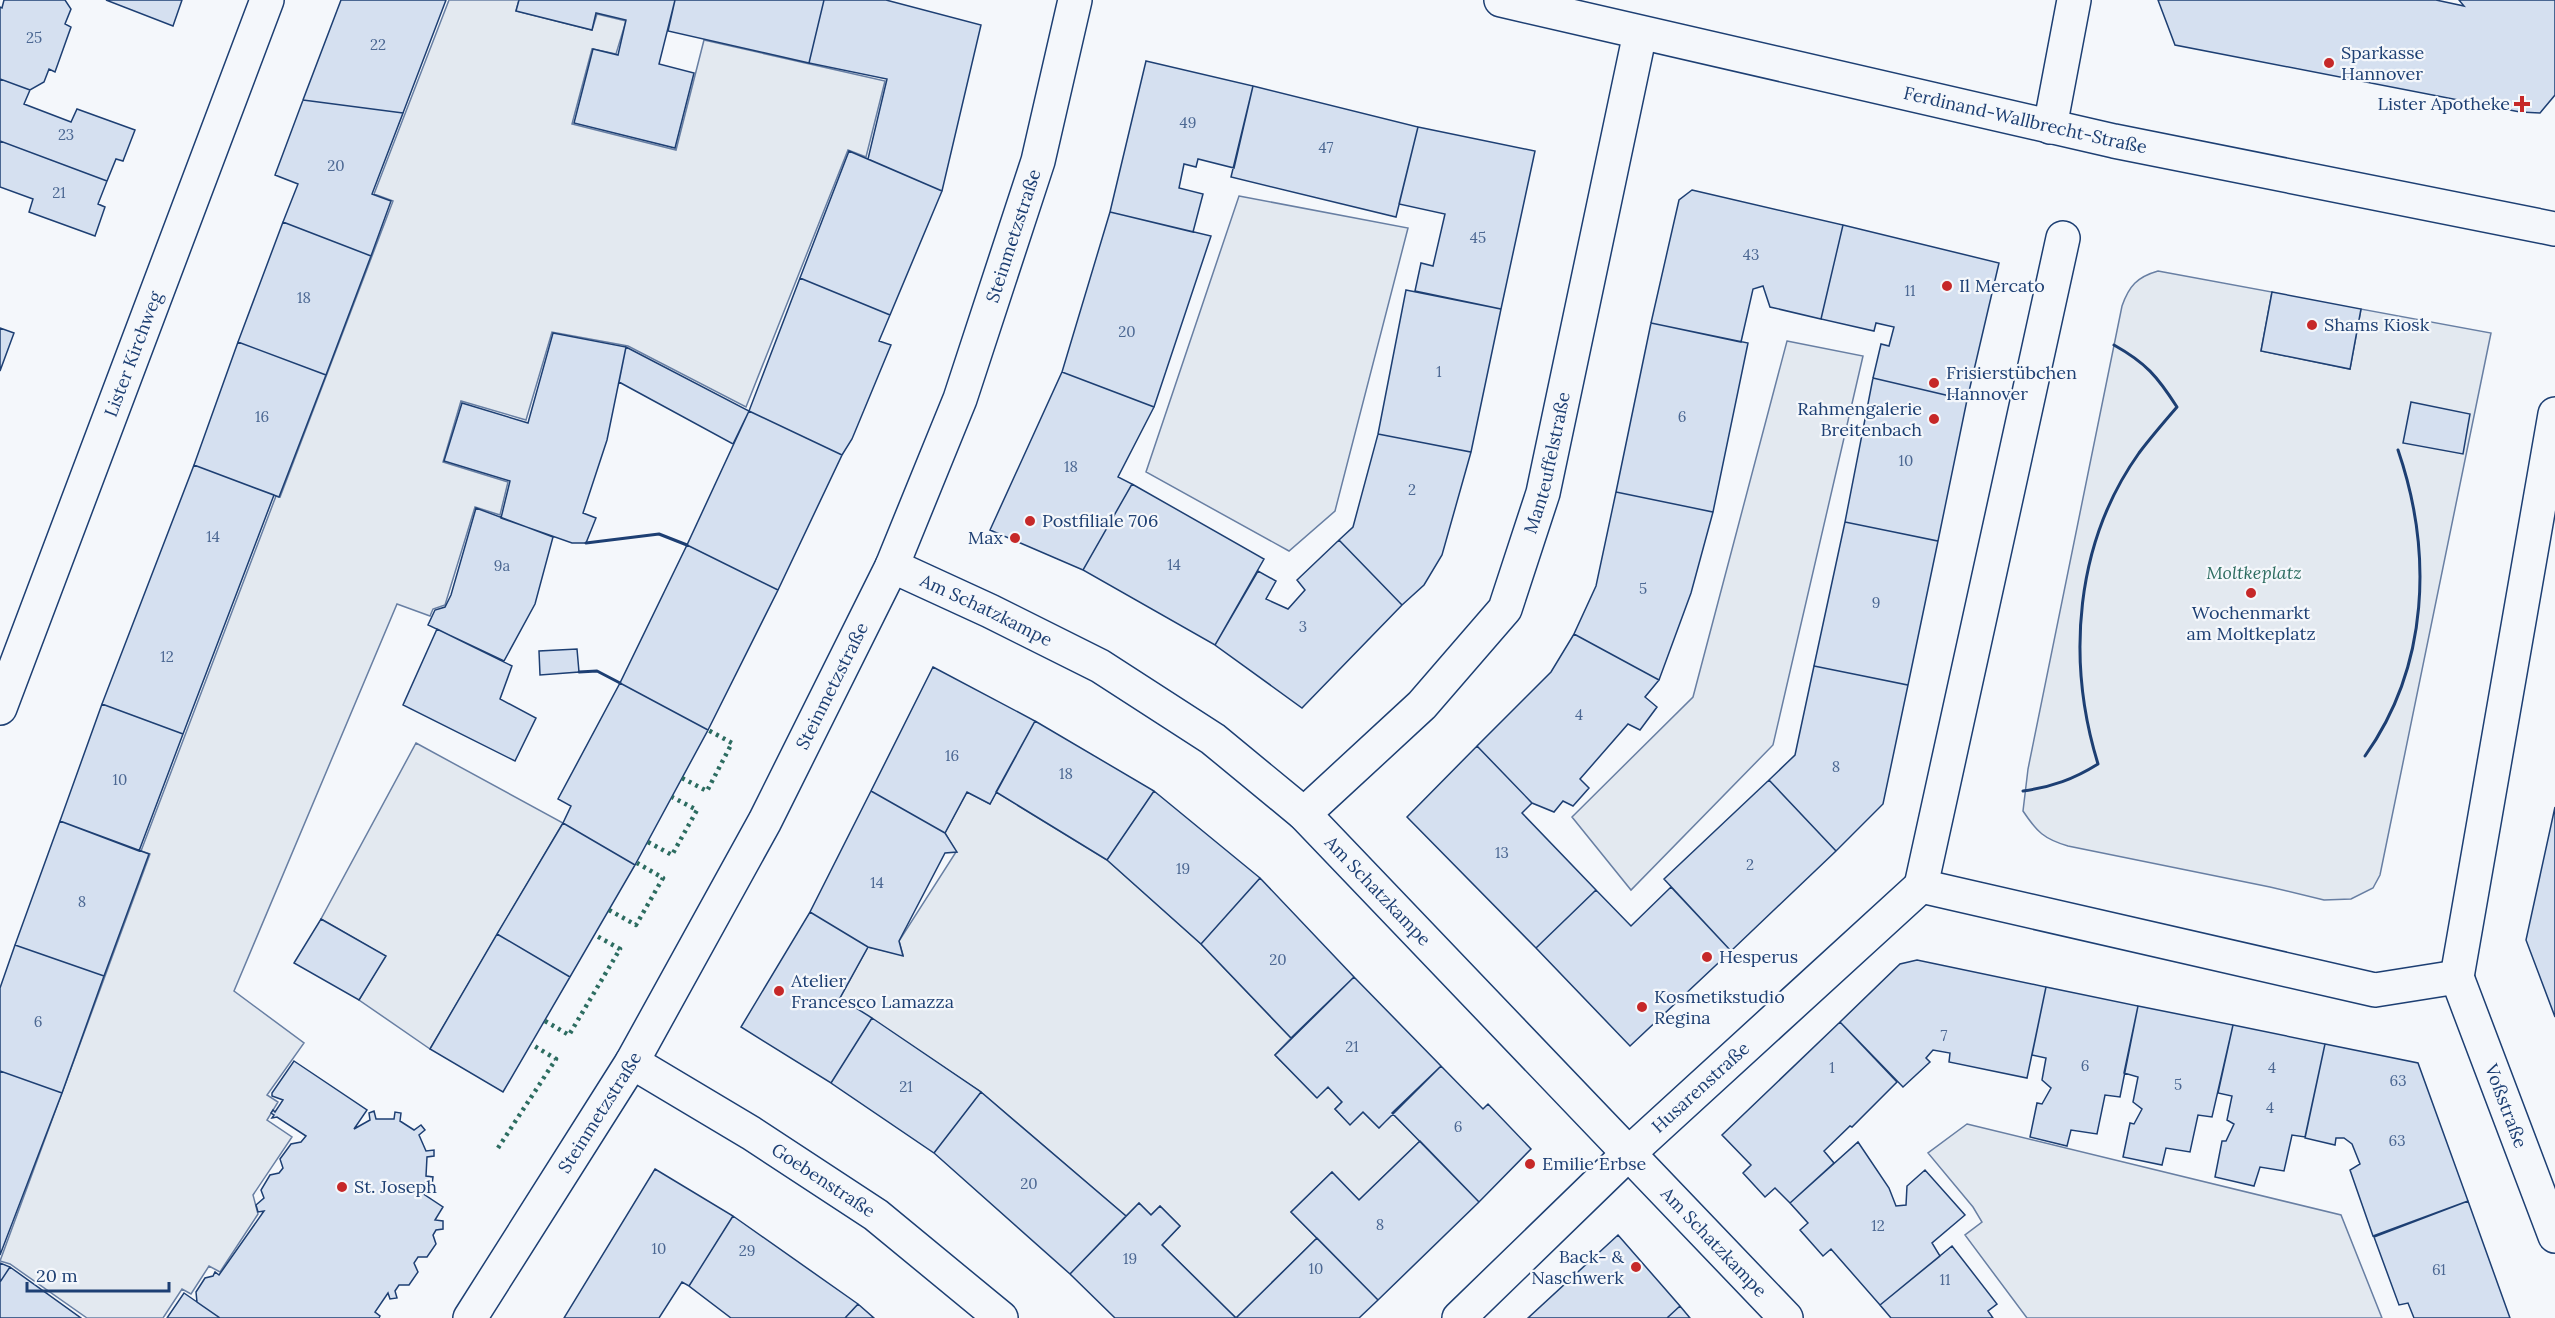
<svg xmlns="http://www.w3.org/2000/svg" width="2555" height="1318" viewBox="0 0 2555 1318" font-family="Lora,serif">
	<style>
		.green { fill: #e3e9f0; stroke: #687fa3; stroke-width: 1.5 }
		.building { fill: #d5e0f0; stroke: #1d3f73; stroke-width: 1.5 }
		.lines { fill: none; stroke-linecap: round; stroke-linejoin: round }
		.minor-casing { stroke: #1d3f73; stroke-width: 36 }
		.minor { stroke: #f4f7fb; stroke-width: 33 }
		.hedge { stroke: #2c6c60; stroke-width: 4.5; stroke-dasharray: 3 4.5; stroke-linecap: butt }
		.wall { stroke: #1d3f73; stroke-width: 3 }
		.poi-dot { fill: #c62828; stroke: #f4f7fb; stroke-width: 2 }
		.labels { text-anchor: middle; stroke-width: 4.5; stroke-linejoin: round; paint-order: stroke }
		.number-label { font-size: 15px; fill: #4b6792 }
		.poi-label { font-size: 18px; fill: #1d3f73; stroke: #f4f7fb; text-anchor: start }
		.street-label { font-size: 18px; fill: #1d3f73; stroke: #f4f7fb }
		.park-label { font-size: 18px; font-style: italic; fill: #2c6c60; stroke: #f4f7fb }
	</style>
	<rect width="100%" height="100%" fill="#f4f7fb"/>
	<path class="green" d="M449,0H519L516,11L592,30L597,14L626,21L616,54L592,49L572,124L676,150L704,40L885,81L866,157L848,150L746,407L628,346L552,332L526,420L461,401L443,462L508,482L500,515L475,507L445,605L433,609L430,616L397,604L234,991L304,1043L267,1095L278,1102L267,1120L292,1137L253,1195L258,1214L220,1272L209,1266L191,1294L182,1289L163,1318H87L10,1264L0,1261L150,854L141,851L276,496L280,497L393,201L374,194Z
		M1239,196L1408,228L1335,511L1289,551L1146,472Z
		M2158,271L2272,292L2261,351L2350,369L2361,309L2491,333L2380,875L2373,888L2351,899L2324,900L2270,887L2068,846C2044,839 2037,832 2023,811L2028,769L2122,306C2129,286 2137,277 2158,271Z
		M1787,341L1863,356L1773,745L1631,890L1572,817L1693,697Z
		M416,743L563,823L430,1049L359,1000L385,956L321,919Z
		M967,792L990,804L996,792L1107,860L1201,944L1291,1038L1275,1055L1316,1097L1328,1087L1342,1102L1335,1109L1350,1124L1363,1112L1379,1128L1392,1113L1420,1141L1359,1200L1332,1172L1291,1212L1317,1238L1236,1318L1162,1245L1180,1226L1160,1206L1151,1215L1139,1203L1126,1216L981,1092L840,998L868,947L903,955L899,941L956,852L945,833Z
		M1967,1124L2341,1215L2382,1318H2027L1965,1235L1982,1222L1973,1207L1928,1153Z"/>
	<path class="building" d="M4,0H65L71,9L65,24L71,27L55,72L49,69L44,82L30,90L0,79V7L2,8Z
		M106,0H182L173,26Z
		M341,0H446L403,113L303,100Z
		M519,0H675L659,64L694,73L675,148L574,123L593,49L618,55L626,20L596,13L592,30L516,11Z
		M675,0H824L809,63L668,31Z
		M824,0H886L981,25L942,191L868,159L887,79L809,63Z
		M2158,0H2436L2464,6L2459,0H2555V95L2540,113L2520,112L2175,45Z
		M1146,61L1253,86L1234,168L1198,159L1196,167L1184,164L1179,188L1203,194L1193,232L1110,212Z
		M0,79L30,90L24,104L71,122L77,109L135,130L123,161L116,159L107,181L0,141Z
		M1253,86L1418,127L1396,217L1231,177Z
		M303,100L403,113L372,194L391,201L371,256L283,222L298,184L275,175Z
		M1418,127L1535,151L1501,309L1415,291L1421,263L1433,266L1445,214L1399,204Z
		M0,141L107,181L98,204L105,207L95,236L29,212L33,199L0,187Z
		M849,151L942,191L890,315L800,278Z
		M1692,190L1843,225L1821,319L1770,307L1763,286L1753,289L1741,342L1651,323L1679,200Z
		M1110,212L1211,236L1154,407L1062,372Z
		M283,222L371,256L326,375L238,342Z
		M1843,225L1999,263L1967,400L1873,378L1881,344L1889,346L1894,327L1876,323L1874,331L1821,319Z
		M800,278L890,315L879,341L891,345L852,439L842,455L749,411Z
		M1406,290L1501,309L1471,452L1378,434Z
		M2272,292L2361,309L2350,369L2261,351Z
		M1651,323L1748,343L1713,512L1616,492Z
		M0,328L14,333L0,371Z
		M553,333L626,347L607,440L583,513L596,518L586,543H572L501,518L510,481L444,461L462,403L528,423Z
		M238,342L326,375L279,497L194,465Z
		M626,347L749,411L733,444L619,382Z
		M1062,372L1154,407L1118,477L1132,484L1083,570L990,530Z
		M1873,378L1967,400L1938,541L1845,522Z
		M2411,402L2470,414L2463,454L2403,443Z
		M749,411L842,455L778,590L687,545Z
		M1378,434L1471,452L1442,555L1424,585L1402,605L1339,540L1353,527Z
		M194,465L274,495L183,734L102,704Z
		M1132,484L1264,559L1215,645L1083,570Z
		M1616,492L1713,512L1691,593L1659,680L1574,634L1596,586Z
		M476,508L553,537L535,604L504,661L428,625L435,610L445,607L451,595Z
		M1845,522L1938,541L1908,685L1814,666Z
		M1339,540L1402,605L1302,708L1215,645L1258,571L1276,581L1266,599L1288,609L1305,590L1297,580Z
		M687,545L778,590L708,730L620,683Z
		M437,629L512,666L500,699L536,718L515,761L403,705Z
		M1574,634L1659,680L1645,697L1657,707L1640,730L1628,724L1580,779L1589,788L1573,806L1563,801L1554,812L1532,803L1477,746L1551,672Z
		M577,649L579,672L540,675L539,651Z
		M1814,666L1908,685L1883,804L1836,851L1769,780L1795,755Z
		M933,667L1035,721L990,804L967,792L945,833L871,791Z
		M620,683L708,730L635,865L563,823L571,806L558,799Z
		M102,704L183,734L139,851L60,821Z
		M1035,721L1154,791L1107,860L996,792Z
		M1477,746L1532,803L1522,813L1596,890L1536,948L1407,817Z
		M1769,780L1836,851L1731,951L1664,879Z
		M871,791L945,833L957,852L945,853L899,941L903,956L868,947L810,912Z
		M1154,791L1260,878L1201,944L1107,860Z
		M2555,807V1017L2526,940Z
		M60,821L149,854L104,976L15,945Z
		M563,823L635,865L570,977L497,934Z
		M1260,878L1354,977L1291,1038L1201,944Z
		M1671,887L1731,951L1630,1046L1536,948L1596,890L1631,926Z
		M810,912L868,947L840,998L872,1018L831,1083L741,1027Z
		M321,919L386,956L359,1000L294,963Z
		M497,934L570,977L503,1092L430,1049Z
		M15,945L104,976L62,1093L0,1071V988Z
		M1917,960L2046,987L2027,1078L1949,1062L1950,1053L1933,1050L1926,1058L1930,1062L1903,1087L1840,1022L1900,964Z
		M1354,977L1441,1066L1379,1128L1363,1112L1350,1125L1335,1109L1342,1102L1328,1087L1317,1098L1275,1055Z
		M2046,987L2138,1006L2120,1097L2105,1095L2097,1134L2071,1130L2067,1146L2030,1137L2037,1103L2042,1104L2051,1088L2042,1080L2046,1058L2032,1055Z
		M2138,1006L2233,1025L2212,1117L2198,1115L2190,1152L2166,1148L2162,1165L2123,1157L2130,1123L2134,1124L2142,1109L2133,1102L2138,1077L2124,1073Z
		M872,1018L981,1092L934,1153L831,1083Z
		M1840,1022L1897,1082L1852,1127L1850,1126L1824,1151L1834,1163L1790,1203L1775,1188L1765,1197L1743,1173L1751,1165L1722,1135Z
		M2233,1025L2325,1044L2305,1137L2292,1135L2284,1171L2260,1167L2254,1186L2215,1177L2222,1141H2226L2234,1124L2227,1120L2232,1096L2218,1093Z
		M2325,1044L2418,1063L2468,1201L2373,1236L2350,1170L2360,1164L2352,1144L2344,1138H2336L2335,1145L2305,1138Z
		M294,1061L367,1110L354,1129L370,1120L369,1113L374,1111L376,1119H394L395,1112L401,1113L400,1121L414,1130L421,1125L425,1130L419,1135L426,1151L434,1150V1156L427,1157L426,1176L433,1177L432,1185L424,1183L419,1191L443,1207L435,1220L443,1221V1229L436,1230L433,1235L436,1244L427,1257H418L414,1263L418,1272L409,1285H399L395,1291L397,1298L390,1299L388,1293L375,1312L380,1316L379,1318H220L197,1302L196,1292L205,1278L213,1276L215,1272L219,1275L264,1211L258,1212L256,1205L264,1198L261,1190L270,1175L279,1173L283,1168L280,1159L291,1144L301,1142L306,1136L277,1117L272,1118L274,1115L271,1113L273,1110L275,1112L283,1100L272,1096V1093Z
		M1441,1066L1483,1109L1488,1104L1531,1149L1479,1202L1392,1113Z
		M0,1071L62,1093L0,1255Z
		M981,1092L1126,1216L1070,1274L934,1153Z
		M1420,1141L1479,1202L1378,1300L1291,1212L1332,1172L1359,1200Z
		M1858,1142L1889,1188L1896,1206L1906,1205L1907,1186L1925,1170L1965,1215L1932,1243L1940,1256L1880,1305L1831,1249L1823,1256L1800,1230L1808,1223L1790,1203Z
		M655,1169L733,1216L689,1286L682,1282L659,1318H564Z
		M2468,1201L2510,1318H2414L2408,1303L2399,1305L2374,1237Z
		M1139,1203L1151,1215L1160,1206L1180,1226L1162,1245L1236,1318H1115L1070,1274Z
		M733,1216L858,1304L845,1318H731L689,1286Z
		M1618,1235L1680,1306L1667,1318H1528Z
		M1317,1238L1378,1300L1359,1318H1236Z
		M1952,1246L1997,1304L1988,1311L1993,1318H1891L1880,1305Z
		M0,1263L10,1267L0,1282Z
		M10,1267L81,1318H0V1282Z
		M184,1293L197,1302L220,1318H167Z
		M858,1304L874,1318H845Z
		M1680,1306L1690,1318H1667Z"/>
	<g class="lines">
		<g class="minor-casing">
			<g id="minor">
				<path id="s1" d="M1501,0L2114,141L2555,229"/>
				<path d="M2050,127L2074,0"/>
				<path d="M2063,238L1921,886L2375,990L2457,977"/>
				<path id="s2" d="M892,566L990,611L1100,666L1213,739L1304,814L1786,1318"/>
				<path id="s3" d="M0,708L267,0"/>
				<path id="s4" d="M1304,814L1422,705L1505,609L1543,493L1640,33"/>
				<path d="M2457,977L2555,414"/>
				<path id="s5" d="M2457,977L2555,1236"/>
				<path id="s6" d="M632,1062L751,1133L876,1215L1001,1318"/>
				<path id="s7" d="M470,1318L632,1062L765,821L892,566L960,399L1038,161L1075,0"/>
				<path id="s8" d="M1459,1318L1629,1153L1921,886"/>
			</g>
		</g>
		<use href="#minor" class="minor"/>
		<path class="hedge" d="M682,778L707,791L732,743L708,730
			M648,842L672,855L697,810L672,797
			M609,910L636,925L663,878L637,863
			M545,1021L569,1035L620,949L595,935
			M498,1148L556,1059L531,1044"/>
		<path class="wall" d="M586,543L659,534L687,545
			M579,672L597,671L620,683
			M2365,756C2429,666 2433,552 2398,450
			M2023,791C2052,787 2074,779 2098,764C2066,660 2075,543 2139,453C2151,437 2164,422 2177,407C2157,376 2146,363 2114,345"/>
	</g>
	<g class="poi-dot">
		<circle cx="2329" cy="63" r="6"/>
		<path d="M2519 95h6v6h6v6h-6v6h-6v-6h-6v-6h6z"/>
		<circle cx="1947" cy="286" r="6"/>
		<circle cx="2312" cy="325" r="6"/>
		<circle cx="1934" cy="383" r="6"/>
		<circle cx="1934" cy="419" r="6"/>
		<circle cx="1030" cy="521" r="6"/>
		<circle cx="1015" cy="538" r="6"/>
		<circle cx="2251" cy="593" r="6"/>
		<circle cx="1707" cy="957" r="6"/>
		<circle cx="779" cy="991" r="6"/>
		<circle cx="1642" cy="1007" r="6"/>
		<circle cx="1530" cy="1164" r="6"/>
		<circle cx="342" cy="1187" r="6"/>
		<circle cx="1636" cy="1267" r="6"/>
	</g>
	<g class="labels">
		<g class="number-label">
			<text x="34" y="43">25</text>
			<text x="378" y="50">22</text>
			<text x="1188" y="128">49</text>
			<text x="66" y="140">23</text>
			<text x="1326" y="153">47</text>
			<text x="336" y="171">20</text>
			<text x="59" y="198">21</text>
			<text x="1478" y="243">45</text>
			<text x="1751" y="260">43</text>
			<text x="1910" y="296">11</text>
			<text x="304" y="303">18</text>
			<text x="1127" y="337">20</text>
			<text x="1439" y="377">1</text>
			<text x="262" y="422">16</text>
			<text x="1682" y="422">6</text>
			<text x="1906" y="466">10</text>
			<text x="1071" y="472">18</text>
			<text x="1412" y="495">2</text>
			<text x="213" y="542">14</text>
			<text x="1174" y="570">14</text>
			<text x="502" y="571">9a</text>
			<text x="1643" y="594">5</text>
			<text x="1876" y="608">9</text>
			<text x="1303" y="632">3</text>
			<text x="167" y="662">12</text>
			<text x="1579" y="720">4</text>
			<text x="952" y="761">16</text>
			<text x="1836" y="772">8</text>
			<text x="1066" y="779">18</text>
			<text x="120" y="785">10</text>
			<text x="1502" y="858">13</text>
			<text x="1750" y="870">2</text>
			<text x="1183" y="874">19</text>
			<text x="877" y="888">14</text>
			<text x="82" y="907">8</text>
			<text x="1278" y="965">20</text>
			<text x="38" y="1027">6</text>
			<text x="1944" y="1041">7</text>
			<text x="1352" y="1052">21</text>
			<text x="2085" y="1071">6</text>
			<text x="1832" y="1073">1</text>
			<text x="2272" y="1073">4</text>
			<text x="2398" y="1086">63</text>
			<text x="2178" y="1090">5</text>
			<text x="906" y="1092">21</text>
			<text x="2270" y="1113">4</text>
			<text x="1458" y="1132">6</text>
			<text x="2397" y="1146">63</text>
			<text x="1029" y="1189">20</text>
			<text x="1380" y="1230">8</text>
			<text x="1878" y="1231">12</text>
			<text x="659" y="1254">10</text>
			<text x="747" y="1256">29</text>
			<text x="1130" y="1264">19</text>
			<text x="1316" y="1274">10</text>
			<text x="2439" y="1275">61</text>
			<text x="1945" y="1285">11</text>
		</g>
		<g class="poi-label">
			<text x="2341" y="59">Sparkasse<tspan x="2341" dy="21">Hannover</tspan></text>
			<text x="2510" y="110" text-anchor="end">Lister Apotheke</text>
			<text x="1959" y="292">Il Mercato</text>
			<text x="2324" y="331">Shams Kiosk</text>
			<text x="1946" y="379">Frisierstübchen<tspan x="1946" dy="21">Hannover</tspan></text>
			<text x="1922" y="415" text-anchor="end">Rahmengalerie<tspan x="1922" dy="21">Breitenbach</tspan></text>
			<text x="1042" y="527">Postfiliale 706</text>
			<text x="1003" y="544" text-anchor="end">Max</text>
			<text x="2251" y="619" text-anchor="middle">Wochenmarkt<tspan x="2251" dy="21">am Moltkeplatz</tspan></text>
			<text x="1719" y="963">Hesperus</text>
			<text x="791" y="987">Atelier<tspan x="791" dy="21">Francesco Lamazza</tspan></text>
			<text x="1654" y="1003">Kosmetikstudio<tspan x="1654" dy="21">Regina</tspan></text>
			<text x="1542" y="1170">Emilie Erbse</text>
			<text x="354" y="1193">St. Joseph</text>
			<text x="1624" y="1263" text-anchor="end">Back- &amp;<tspan x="1624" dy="21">Naschwerk</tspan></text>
		</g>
		<g class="street-label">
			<text dy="6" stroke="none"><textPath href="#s1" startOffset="538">Ferdinand-Wallbrecht-Straße</textPath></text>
			<text dy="6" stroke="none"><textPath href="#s7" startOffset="1215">Steinmetzstraße</textPath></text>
			<text dy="6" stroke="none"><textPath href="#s3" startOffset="378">Lister Kirchweg</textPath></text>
			<text dy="6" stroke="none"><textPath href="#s4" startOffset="440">Manteuffelstraße</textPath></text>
			<text dy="6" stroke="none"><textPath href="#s2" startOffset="104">Am Schatzkampe</textPath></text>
			<text dy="6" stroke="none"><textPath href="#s7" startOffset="729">Steinmetzstraße</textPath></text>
			<text dy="6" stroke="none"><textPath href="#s2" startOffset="590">Am Schatzkampe</textPath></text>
			<text dy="6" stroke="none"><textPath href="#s8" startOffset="334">Husarenstraße</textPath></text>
			<text dy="6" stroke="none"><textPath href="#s5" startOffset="138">Voßstraße</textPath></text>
			<text dy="6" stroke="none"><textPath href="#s7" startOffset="243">Steinmetzstraße</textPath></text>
			<text dy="6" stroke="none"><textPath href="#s6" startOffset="225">Goebenstraße</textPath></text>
			<text dy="6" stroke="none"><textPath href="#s2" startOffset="1076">Am Schatzkampe</textPath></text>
		</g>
		<g class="park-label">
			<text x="2254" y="579">Moltkeplatz</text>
		</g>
	</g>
	<path d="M27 1282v9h142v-9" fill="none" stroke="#1d3f73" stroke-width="3"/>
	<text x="36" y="1282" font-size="18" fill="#1d3f73" stroke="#f4f7fb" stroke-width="4.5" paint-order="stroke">20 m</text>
</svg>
